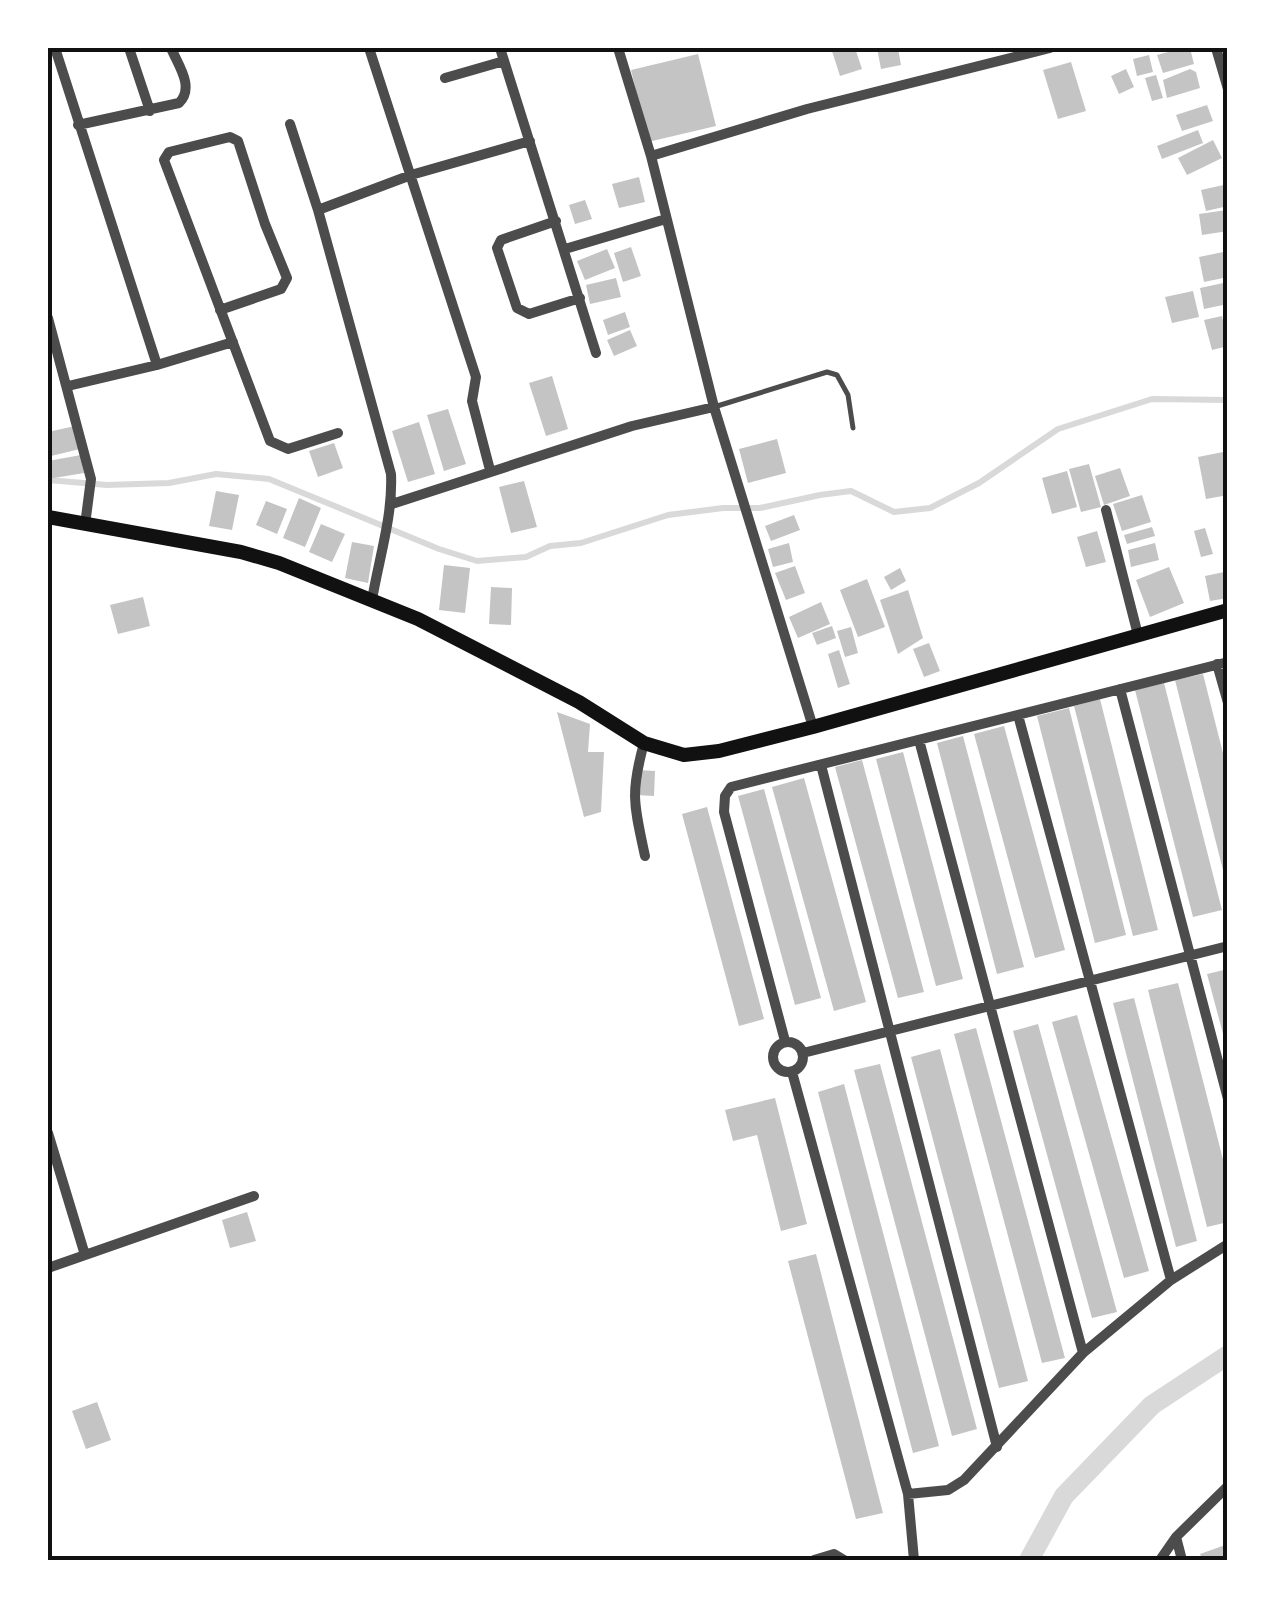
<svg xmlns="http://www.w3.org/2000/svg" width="1275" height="1608" viewBox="0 0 1275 1608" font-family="Signika,sans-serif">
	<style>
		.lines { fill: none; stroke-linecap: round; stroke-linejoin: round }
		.stream { stroke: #d9d9d9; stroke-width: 6 }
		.canal { stroke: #d9d9d9; stroke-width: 20 }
		.building { fill: #c4c4c4 }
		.service { stroke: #4c4c4c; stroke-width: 5 }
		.minor { stroke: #4c4c4c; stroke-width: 10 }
		.secondary { stroke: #111; stroke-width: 14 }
		.neatline { fill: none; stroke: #111; stroke-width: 4 }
	</style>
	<rect width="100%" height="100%" fill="#fff"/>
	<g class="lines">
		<path class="stream" d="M48,480L107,485L169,483L216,474L269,479L439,549L477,561L526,557L550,546L581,543L668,515L723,508H760L820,495L851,491L894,512L930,508L979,483L1058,429L1152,399L1228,400"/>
		<path class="canal" d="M1029,1560L1064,1496L1152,1405L1228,1355"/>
	</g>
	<path class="building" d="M831,48H855L862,69L840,76Z
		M877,48H898L901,65L881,69Z
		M1183,48H1190L1194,64L1163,73L1157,55Z
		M698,54L716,126L648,142L631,70Z
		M1149,55L1153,72L1137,76L1133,59Z
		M1071,62L1086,111L1058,119L1043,70Z
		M1126,69L1134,87L1119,94L1111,76Z
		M1190,69L1196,72L1200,88L1167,98L1163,80Z
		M1156,75L1163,98L1152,101L1145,78Z
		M1207,105L1213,121L1182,131L1176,115Z
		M1198,130L1203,143L1162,159L1157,146Z
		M1213,140L1222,158L1187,175L1178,158Z
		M639,177L645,202L619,208L612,184Z
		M1228,184V206L1206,211L1201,190Z
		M585,200L592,219L575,224L569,205Z
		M1227,210L1228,231L1202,235L1199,214Z
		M631,247L641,276L623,282L614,253Z
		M607,249L615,268L585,280L577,261Z
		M1228,251V277L1204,282L1199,257Z
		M616,278L621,297L590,304L586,285Z
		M1228,282V304L1204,309L1200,288Z
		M1193,291L1199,317L1172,323L1165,297Z
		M625,312L630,327L608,335L603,320Z
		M1222,316L1228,346L1212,350L1204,320Z
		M630,330L637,346L614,356L607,340Z
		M552,376L568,429L546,436L529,383Z
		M448,409L466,464L444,471L427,415Z
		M419,422L435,474L408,482L392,431Z
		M75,426L80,449L51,456L48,432Z
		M777,439L786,473L748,483L739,449Z
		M334,443L343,468L318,477L309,451Z
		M1228,451V495L1206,499L1198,457Z
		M81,455L84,473L48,479V461Z
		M1089,464L1101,507L1081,512L1069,469Z
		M1120,468L1130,496L1104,505L1095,476Z
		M1067,471L1077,507L1052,514L1042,478Z
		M524,481L537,527L511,533L499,487Z
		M216,491L239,495L232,530L209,526Z
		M1142,495L1151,522L1122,531L1113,504Z
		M299,498L321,508L305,547L283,538Z
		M266,501L287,509L277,534L256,525Z
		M794,515L800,530L771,541L765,526Z
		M321,524L345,534L332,562L309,552Z
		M1152,527L1155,536L1127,544L1124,535Z
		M1205,528L1213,554L1201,557L1194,531Z
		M1097,531L1106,562L1086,567L1077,537Z
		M352,542L374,546L368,583L345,578Z
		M789,543L793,562L773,567L768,549Z
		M1155,543L1159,560L1131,567L1128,550Z
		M444,565L470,568L465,613L439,610Z
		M795,566L805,593L786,600L775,573Z
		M1169,567L1184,603L1150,617L1136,580Z
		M900,568L906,581L891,590L884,577Z
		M1224,572L1228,598L1210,601L1205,576Z
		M867,579L885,627L858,637L840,590Z
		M491,587L512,588L511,625L489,624Z
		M908,590L923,638L898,654L880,600Z
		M143,597L150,626L118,634L110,605Z
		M821,602L830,624L798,638L789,617Z
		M832,626L836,638L817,645L812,633Z
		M851,627L858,653L845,657L837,631Z
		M929,643L940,671L924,677L913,649Z
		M839,650L850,684L838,688L828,654Z
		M1203,674L1228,773L1226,882L1175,680Z
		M1164,683L1222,910L1193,917L1135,690Z
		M1100,699L1158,930L1133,936L1074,706Z
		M1069,708L1126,935L1095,943L1037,716Z
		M557,712L590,724L588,752H604L601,812L584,817Z
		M1004,726L1065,950L1035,958L974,734Z
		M963,736L1024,967L997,974L937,743Z
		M903,752L963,979L936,986L876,759Z
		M862,760L924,992L898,998L835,767Z
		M638,770L655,771L654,796L636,795Z
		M804,778L866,1002L834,1011L772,787Z
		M764,789L821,998L795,1005L738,796Z
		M707,807L764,1019L739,1026L682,814Z
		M1228,969V1045H1226L1207,974Z
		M1178,983L1228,1179V1222L1207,1227L1148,990Z
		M1134,998L1197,1241L1176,1247L1113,1003Z
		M1077,1015L1149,1271L1124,1278L1052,1022Z
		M1038,1024L1117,1312L1092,1318L1013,1031Z
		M976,1028L1065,1358L1042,1363L954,1034Z
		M940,1049L1028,1381L999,1388L911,1057Z
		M880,1064L977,1429L952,1436L854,1070Z
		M844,1084L939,1446L913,1453L818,1092Z
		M775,1098L807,1224L781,1231L757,1135L733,1141L725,1110Z
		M247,1212L256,1241L230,1248L222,1220Z
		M816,1254L883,1513L856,1519L788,1261Z
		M97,1402L111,1440L86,1449L72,1411Z
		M1228,1544V1560H1203L1200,1554Z"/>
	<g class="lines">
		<path class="service" d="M714,407L827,372L837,375L848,395L853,428"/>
		<path class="minor" d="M55,48L157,365
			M129,48L150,111
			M369,48L476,377L472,401L490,470
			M500,48L596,353
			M618,48L651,156L714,407L813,727
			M1216,48L1228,89
			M445,78L504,61
			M290,124L318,210L411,175L530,141
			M78,125L179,103C195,87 178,65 171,48
			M651,156L807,109L1050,48
			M318,210L391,474C393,516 379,558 372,600
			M556,221L501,240L497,248L517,308L529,314L580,298
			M565,249L666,219
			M220,310L281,289L287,278L265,224L238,141L230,137L169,152L164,160L270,441L288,449L338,433
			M48,318L91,479L85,525
			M68,386L157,365L233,342
			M392,504L632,426L714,407
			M1106,510L1138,635
			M1217,664L1228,703
			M1120,689L1228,1099
			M1018,715L1171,1280
			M919,740L1083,1353
			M644,743C630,794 634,805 645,856
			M821,765L997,1447
			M785,1041L724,812L725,796L731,787L1228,662
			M773 1057a15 15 0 1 1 30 0a15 15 0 1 1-30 0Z
			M803,1053L1228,946
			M792,1072L908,1494L914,1560
			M48,1133L85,1255
			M48,1268L254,1196
			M908,1494L948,1490L964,1480L1083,1353L1171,1280L1228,1244
			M814,1560L834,1554L844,1560
			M1160,1560L1176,1537
			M1182,1560L1176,1537L1228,1486"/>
		<path class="secondary" d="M48,517L241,552L279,563L418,619L579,702L644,743L684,755L719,751L813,727L1228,610"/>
	</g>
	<rect width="1275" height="1608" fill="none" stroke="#ffffff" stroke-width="100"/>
	<rect x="50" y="50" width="1175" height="1508" class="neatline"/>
</svg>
